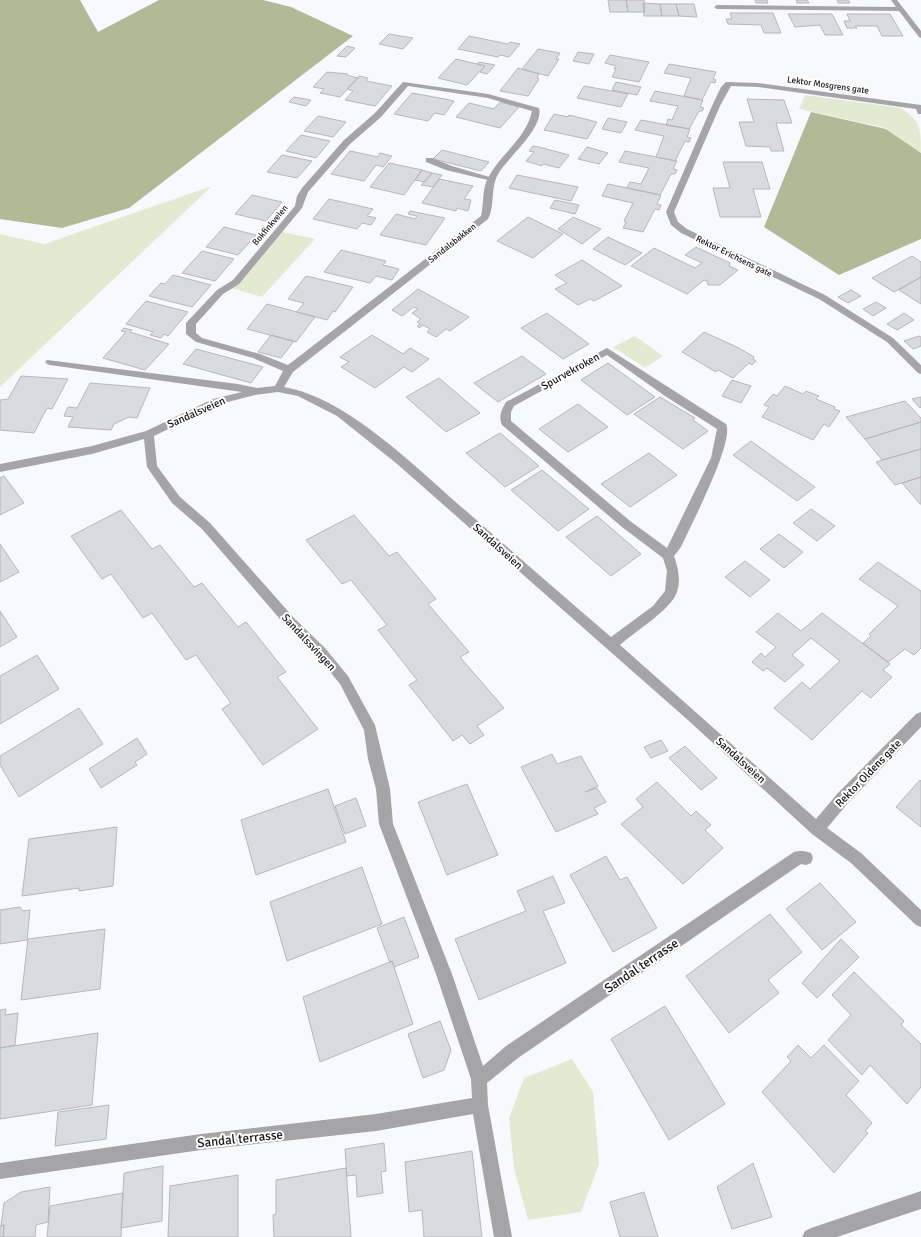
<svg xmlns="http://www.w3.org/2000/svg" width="921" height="1237" viewBox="0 0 921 1237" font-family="Signika,sans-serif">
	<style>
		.green { fill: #e4ead2 }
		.forest { fill: #b2b996 }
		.building { fill: #dadbe0; stroke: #b6b6bb }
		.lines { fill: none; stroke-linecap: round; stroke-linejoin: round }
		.lane { fill: #a5a4a6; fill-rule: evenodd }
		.street { fill: #a5a4a6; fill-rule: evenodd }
		.labels { text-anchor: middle; stroke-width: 4; stroke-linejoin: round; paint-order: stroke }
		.far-street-label { font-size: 9px; fill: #141516; stroke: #fff }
		.street-label { font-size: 11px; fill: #141516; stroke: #fff }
		.near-street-label { font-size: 13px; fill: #141516; stroke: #fff }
	</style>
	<rect width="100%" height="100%" fill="#f8f9fe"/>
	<path class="green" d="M805,95L901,108C921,121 921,129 921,153L886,128L799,109Z
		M212,186L0,387V234L44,244Z
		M279,231L315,239L262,297L224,286L237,282Z
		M635,336L663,356L645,368L613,347Z
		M572,1059L593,1092L599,1164L581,1212L528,1220L514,1168L509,1118L524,1078Z"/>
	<path class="forest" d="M0,0H80L98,32L159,0H263L291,7L353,36L129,208L62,228L0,219Z
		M811,112L886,129L921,153V239L839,275L764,227Z"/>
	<path class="building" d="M608,0H626L628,12H610Z
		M626,0H644L645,12H628Z
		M755,0H767L768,3H756Z
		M796,0H807L809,3H797Z
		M837,0H848L850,3H838Z
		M643,3L660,4L662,16H644Z
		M660,4H676L679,16H662Z
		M676,4H694L697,17L679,16Z
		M730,13H773L781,33H764L761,25L728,24L726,19H732Z
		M788,14H832L843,35H825L820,25L795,27Z
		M847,14H890L903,36H882L877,26H855L857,28H847L844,21H850Z
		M389,34L413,38L403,49L379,44Z
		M469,36L508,44L510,42L520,44L509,57L500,55L498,57L458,49Z
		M347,46L355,48L346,57L337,56Z
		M538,49L560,53L556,59H559L548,76L522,69Z
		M578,52L594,54L589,64L573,61Z
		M610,55L627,58L649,62L639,82L612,77L616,69H614L616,66L605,63Z
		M456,59L485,66L467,85L438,78Z
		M479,62L495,65L487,74L480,72L485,66L477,64Z
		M669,64L716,72L713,79L716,80L715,83L711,82L702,100L684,96L691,78L664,73Z
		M518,68L539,74L537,78L539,79L528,96L500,91Z
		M327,72L348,74L347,75L358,78L340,97L320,93L324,89L313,87Z
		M359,76L368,78L366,81L392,86L375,106L345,100L353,91L347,89Z
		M616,82L641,87L637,95L612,90Z
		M584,86L628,94L621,107L577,98Z
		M655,91L703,100L700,107L704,108L702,111H699L689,129L666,125L668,119L672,120L678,106L650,101Z
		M412,93L445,99L454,101L444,115L435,113L428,121L394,114Z
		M294,97L311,100L306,106L289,102Z
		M747,99L784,100L792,123H776L784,151H771L770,147L746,146L739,122H754Z
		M500,102L519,107L500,128L456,117L469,103L494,109Z
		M554,114L568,117L569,115L597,122L587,139L544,130Z
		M318,116L346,122L333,137L304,131Z
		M608,118L627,122L621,133L602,129Z
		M641,120L690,129L687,137L691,138L689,142L685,141L675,161L656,157L664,136L635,130Z
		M301,135L330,141L316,158L286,151Z
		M533,146L539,147L569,155L559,168L543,164L542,166L526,161L534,152L529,151Z
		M587,147L608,153L599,164L578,159Z
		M442,150L489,162L481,171L433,159Z
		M350,151L378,157L380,153L392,156L383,167L376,165L364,181L331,174Z
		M625,151L677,161L673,169L677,170L675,174H671L660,195L627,188L630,182L641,184L649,168L619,162Z
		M282,155L312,161L297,178L267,172Z
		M723,162H762L770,189H753L761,217H720L713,188H730Z
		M389,163L422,170L404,195L370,187Z
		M422,170L432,173L425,182L415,180Z
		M432,173L442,175L433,187L421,185Z
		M517,175L578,187L571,201L509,188Z
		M439,179L473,186L464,199L471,200L468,211L457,208L456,211L422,203Z
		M608,184L661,195L657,204L661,205L659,210L655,209L643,232L623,228L626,222L624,221L633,203L602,196Z
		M252,195L282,202L266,221L235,214Z
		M329,199L373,209L367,216L376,218L371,225L362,223L357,229L313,219Z
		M555,200L579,205L575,214L550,208Z
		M410,211L445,218L426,245L380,235L396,214L415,219L417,216L408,214Z
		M528,217L563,234L533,258L497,241Z
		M573,217L601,229L582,244L558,229Z
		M224,227L256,235L238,255L206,247Z
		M608,237L642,253L625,265L593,249Z
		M696,247L730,263L729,266L738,270L720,285H708L707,281L704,280L687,294L631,266L654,248L695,268L702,263L685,255Z
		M341,250L386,261L383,265L399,269L392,280L376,276L370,283L324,272Z
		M202,251L234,259L215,281L182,273Z
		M912,256L921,262V277L894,292L872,278Z
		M582,260L622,286L594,301L590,299L578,305L555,289L567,283L555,275Z
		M173,275L211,285L192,307L149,296L161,283L165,284Z
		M306,276L353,287L335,312L333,311L327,320L297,312L304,303L288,299Z
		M921,277V304L899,290Z
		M418,289L469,317L450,331L446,329L436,337L427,332L430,329L423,325L419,328L417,326L421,324L417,322L421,319L412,313L418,309L414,307L402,316L392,310Z
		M851,290L861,296L848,303L838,297Z
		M146,301L188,312L168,336L164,334L161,338L150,335L153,332L126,324Z
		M876,302L886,308L873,316L863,309Z
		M267,304L297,312L315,317L296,342L247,329Z
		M547,313L589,344L563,359L521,328Z
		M904,313L914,320L897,330L887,324Z
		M124,328L132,330L130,332L169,344L145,370L103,358L126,332L121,331Z
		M704,332L739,348L754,357L753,359L756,361L752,365L749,363L733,378L718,370L716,372L682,352Z
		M271,335L294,341L281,358L258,352Z
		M372,335L403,354L410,348L429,359L412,372L404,367L375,388L341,367L349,362L340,357Z
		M919,336L921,337V346L913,349L904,341Z
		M196,349L263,367L251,383L183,364Z
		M522,356L546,374L498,402L474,383Z
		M608,363L655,397L627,415L581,380Z
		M21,376L68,379L52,409L47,408L34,433L0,430V400L8,399Z
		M439,378L480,413L446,432L406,397Z
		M732,380L751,386L741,403L722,396Z
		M90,383L150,388L137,418L129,417L114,424L111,430L68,427L73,417L64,416L68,407L77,408Z
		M785,386L803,394L806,391L819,396L816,399L835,407L834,409L840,411L829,427L824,424L813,440L762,417L769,407L764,405L773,394L777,396Z
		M660,397L695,418L693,420L708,431L683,449L634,414Z
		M921,397V407L920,408L912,399Z
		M905,401L921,418V422L865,439L846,417Z
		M578,404L608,427L568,452L539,429Z
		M921,422V449L882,460L865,439Z
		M500,433L539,466L505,487L466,453Z
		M751,441L815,487L797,501L733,455Z
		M921,449V477L895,485L876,462Z
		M649,453L677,475L630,507L601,484Z
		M542,470L589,509L558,531L511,490Z
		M4,476L24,503L0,515V478Z
		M921,477V504H920L902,483Z
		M811,509L835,526L817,541L793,523Z
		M121,510L152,549L160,545L194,587L202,583L238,627L246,622L286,672L277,677L318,729L263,765L222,709L231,703L196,655L186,660L152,613L143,618L111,574L102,579L71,536Z
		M354,515L389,556L397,552L436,599L428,604L469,652L460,657L504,708L477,726L484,735L470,744L462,735L453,741L409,685L417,680L378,630L387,625L351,580L342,584L306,540Z
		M597,516L641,554L611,576L566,537Z
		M779,534L803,552L784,568L760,549Z
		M0,544L19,572L0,582Z
		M745,561L770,580L750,597L725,577Z
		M878,562L921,591V648L914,655L905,649L888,662L863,643L871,636L869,634L898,606L859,579Z
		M0,611L17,637L0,647Z
		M778,613L801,631L822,613L890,664L883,670L892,677L871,698L862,691L812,740L774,708L802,682L810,689L840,661L811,638L792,655L804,665L785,682L767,668L763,671L752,662L761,653L765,657L776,647L756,632Z
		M37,655L59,689L0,724V676Z
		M79,708L103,744L19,797L0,765V756Z
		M137,738L147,754L135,762L137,765L101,788L89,769Z
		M661,740L668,751L651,758L644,747Z
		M685,746L717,778L701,790L669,758Z
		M552,754L557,764L581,756L598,786L585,792L597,788L606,802L594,808L598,814L556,832L521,767Z
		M920,780L921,781V827L896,807Z
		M657,782L691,816L696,811L711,825L705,830L723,848L683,884L621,824L643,807L636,799Z
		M467,784L498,855L447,875L418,802Z
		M328,789L346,842L256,875L241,820Z
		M356,798L366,826L345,834L335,806Z
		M117,827L113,886L79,891V888L22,896L29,839Z
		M606,856L620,880L627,877L657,928L613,952L570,875Z
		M362,867L382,924L287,961L270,902Z
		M553,876L565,903L543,911L566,963L479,1000L455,939L526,911L517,891Z
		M820,883L856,922L822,950L786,909Z
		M20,907L23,911L30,910L27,940L0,944V910Z
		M770,914L802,952L768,980L779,993L729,1033L686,976Z
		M404,917L419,957L394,967L392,961L390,963L377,928Z
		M105,929L100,989L21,1000L28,939Z
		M841,939L859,957L817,998L802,983Z
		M392,961L413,1024L320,1062L303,997Z
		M854,972L904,1021L901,1025L921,1044V1087L907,1104L870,1065L862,1075L828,1040L851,1015L832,995Z
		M665,1006L725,1104L669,1140L611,1039Z
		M6,1009L5,1015L18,1013L15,1045L0,1048V1010Z
		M440,1021L451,1050L444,1070L423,1078L408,1034Z
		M98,1033L92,1105L0,1119V1048Z
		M798,1045L811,1058L824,1045L859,1081L846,1095L872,1123L865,1131L868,1133L834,1173L762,1092L791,1061L787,1057Z
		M109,1105L106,1139L55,1146L58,1112Z
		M384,1143L386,1171L381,1172L383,1193L357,1197L356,1175L347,1176L345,1149Z
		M472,1151L482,1237H424L422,1210L409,1212L405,1162Z
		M753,1163L772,1217L732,1229L717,1187Z
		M163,1166L162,1221L121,1228L124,1173Z
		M346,1168L351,1237H274L273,1215L276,1214V1180Z
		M238,1175V1237H168L170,1186Z
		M50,1187L48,1222L36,1225L35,1237H3L4,1225L1,1226L4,1203L21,1192Z
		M644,1192L658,1237H620L610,1202Z
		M123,1193L121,1237H47L50,1206Z
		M4,1225L3,1237H0V1226Z"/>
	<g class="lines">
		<path class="lane" d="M426,158H432L452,166L496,179L492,181L446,170L426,162Z"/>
		<path class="street" d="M891,0H897L921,31V38L919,37L899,11L717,9L714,7L717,5L896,7Z
			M403,82L488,94L539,108C544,127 510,156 500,171C489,187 496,204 488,219L293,372L284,387C348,398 416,468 465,510C514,553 562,595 611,637L653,606L665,591L667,571L663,558L622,527L502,425C498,416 502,409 506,402L607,348L726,424C735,441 690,527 681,547L674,556C678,568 681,580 677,592C671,610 634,632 620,645L816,819L838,793L916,714L921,712V727L848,803L827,828L861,853L921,910V927L916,925L851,863L812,834L689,721L396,463L337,416L298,396L278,392L255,395L220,404L154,436L157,466L180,497L210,523L294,618L325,648L348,676L375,725L390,789L393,824L452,974L483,1066L506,1046L794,852C800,850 805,851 811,853L813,858L811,863L806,865L801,864L518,1058L487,1083L488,1105L512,1237H494L473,1114L376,1131L201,1150L0,1179V1163L201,1134L376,1114L472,1098L471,1079L436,974L379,824L376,789L368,759L364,730L340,684L317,656L286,626L202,529L172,503L147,467L144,439L92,454L0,472V464L92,446L146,431L213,399L242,392L50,365L47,364L45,362L47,360L238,384L257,388L275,386L283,371L253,358L196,342L186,334V323L217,290L233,280L295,206L297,196L302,188L344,140L375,113ZM408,86L488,98L532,111C526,140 499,154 487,180C482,191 484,204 481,216L288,365L260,354L202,338L196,333V324L223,294L239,284L302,208L308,192L350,144L381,117ZM607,355L665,396L717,429L711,458L667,548L630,521L511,421V412L514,406Z
			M726,82L758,83L921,105V114H918L916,109L758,87L731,86L720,106L674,212L678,222L687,229L825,295L893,338L921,365V374L918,373L887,342L819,299L681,233L671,225L666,212L712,106L721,87Z
			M921,1191V1209L837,1237H802L805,1231L811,1228Z"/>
	</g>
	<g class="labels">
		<g class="far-street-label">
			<text transform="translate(828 85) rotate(8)" y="3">Lektor Mosgrens gate</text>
			<text transform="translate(270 225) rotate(-50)" y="3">Bokfinkveien</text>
			<text transform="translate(452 243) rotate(-38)" y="3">Sandalsbakken</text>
			<text transform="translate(734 256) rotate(26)" y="3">Rektor Erichsens gate</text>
		</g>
		<g class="street-label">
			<text transform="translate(570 371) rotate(-29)" y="4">Spurvekroken</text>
			<text transform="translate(196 412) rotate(-24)" y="4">Sandalsveien</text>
			<text transform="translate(498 546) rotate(42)" y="4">Sandalsveien</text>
			<text transform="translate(309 642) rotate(47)" y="4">Sandalssvingen</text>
			<text transform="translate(741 760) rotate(42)" y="4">Sandalsveien</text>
			<text transform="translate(868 773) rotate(-46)" y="4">Rektor Oldens gate</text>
		</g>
		<g class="near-street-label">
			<text transform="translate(641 965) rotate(-34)" y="5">Sandal terrasse</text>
			<text transform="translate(240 1138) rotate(-6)" y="5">Sandal terrasse</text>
		</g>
	</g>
</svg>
